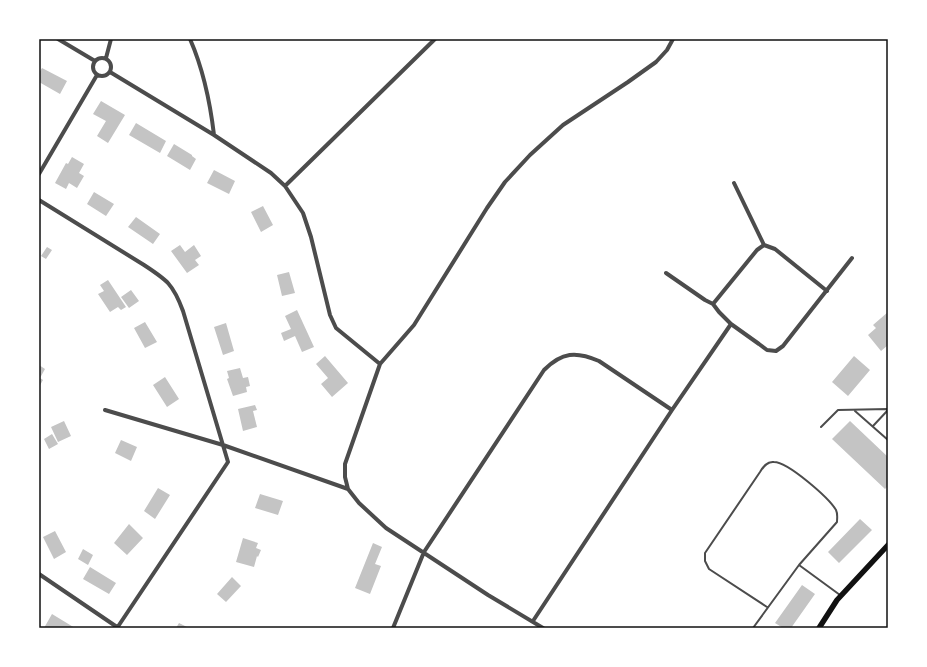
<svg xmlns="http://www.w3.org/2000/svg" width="927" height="667" viewBox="0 0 927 667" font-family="'Titillium Web',sans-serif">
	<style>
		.building { fill: #c4c4c4 }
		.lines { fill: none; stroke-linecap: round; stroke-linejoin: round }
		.service { stroke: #4c4c4c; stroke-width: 2 }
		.minor { stroke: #4c4c4c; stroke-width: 4 }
		.secondary { stroke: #111; stroke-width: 5.5 }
		.neatline { fill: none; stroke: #111; stroke-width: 1.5 }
	</style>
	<rect width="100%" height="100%" fill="#fff"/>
	<path class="building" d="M42,68L67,81L60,94L39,82V73Z
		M101,101L125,115L108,143L97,136L106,121L93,114Z
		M136,123L166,141L160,153L129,135Z
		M174,144L192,155V156L196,159L190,170L167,156Z
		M72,157L84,164L79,173L84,176L77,188L69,183L66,189L55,183L66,163L68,164Z
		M214,170L235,181L229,194L207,183Z
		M94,192L114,204L106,216L87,204Z
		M263,206L273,225L261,232L251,212Z
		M136,217L160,234L153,244L128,227Z
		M180,245L185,252L194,245L201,256L195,260L199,265L187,273L171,251Z
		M47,247L52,250L46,259L41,256Z
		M289,272L295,293L282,296L277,275Z
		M108,280L126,307L121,310L118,307L110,312L98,294L104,291L100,285Z
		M131,290L139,301L129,308L121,297Z
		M297,310L314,347L302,352L295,336L284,341L281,333L291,329L285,316Z
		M888,312V345L881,351L868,335L876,328L873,325Z
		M145,322L157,342L145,348L134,328Z
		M226,323L234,351L223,355L214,327Z
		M325,356L348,383L332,397L321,384L328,378L316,364Z
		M854,356L870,370L848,396L832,382Z
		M39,365L45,369L40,378L43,380L39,387Z
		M240,368L243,378L248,377L250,386L246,387L247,392L233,396L227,379L229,378L227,371Z
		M165,377L179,399L167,407L153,385Z
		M255,405L257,410L253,411L257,427L243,431L238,409Z
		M64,421L71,436L58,442L51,427Z
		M850,421L888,457V486L885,489L832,439Z
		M52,434L58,444L49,449L44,439Z
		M121,440L137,447L131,461L115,453Z
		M158,488L170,495L155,519L144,511Z
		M260,494L283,501L278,515L255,508Z
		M860,519L872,530L839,563L828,552Z
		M129,524L143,538L127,555L114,543Z
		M55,531L66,552L54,559L43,537Z
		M243,538L258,543L256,548L261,550L258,557L257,556L254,567L236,562Z
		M373,543L382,547L375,564L381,566L370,594L355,588Z
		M83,549L93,555L88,565L78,559Z
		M90,567L116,583L109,594L83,579Z
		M232,577L241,586L226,602L217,594Z
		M802,585L815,594L791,628H783L775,623Z
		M52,614L75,628H44Z
		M179,623L189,628H176Z"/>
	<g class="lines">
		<path class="service" d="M855,411L888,440
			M873,426L888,410
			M821,427L838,410L888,409
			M799,565L840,595
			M753,628L799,565L837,522C837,518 838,514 836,510C829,498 788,462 774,462C767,461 763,467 760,472L705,553V561L709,569L767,607"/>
		<path class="minor" d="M58,39L95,61
			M190,39C204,71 210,101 214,135
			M93 67a9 9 0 1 1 18 0a9 9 0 1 1-18 0Z
			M106,58L111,39
			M110,72L214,135L271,173L285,186L303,213L311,237L330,315L336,328L380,364
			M39,174L97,75
			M734,183L764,245
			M285,186L435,39
			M39,200L144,265C167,280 173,284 183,311L228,462L117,628
			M666,273L705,300L713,304L719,312L731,324L759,344L767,350L776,351L783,346L852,258
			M713,304L757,250L764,245L775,249L827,291
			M105,410L223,445L348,489L359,503L386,528L488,595L543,628
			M348,489L345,477V464L380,364L414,325L487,208L505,182L530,155L563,125L628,82L656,62L667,50L673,39
			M39,574L117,627
			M533,621L672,410L731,324
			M393,628L424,552L544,370C562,352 576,351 599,361L672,410"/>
		<path class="secondary" d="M819,628L837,600L888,545"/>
	</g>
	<rect width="927" height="667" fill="none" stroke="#ffffff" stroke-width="80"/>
	<rect x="40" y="40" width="847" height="587" class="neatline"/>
</svg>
